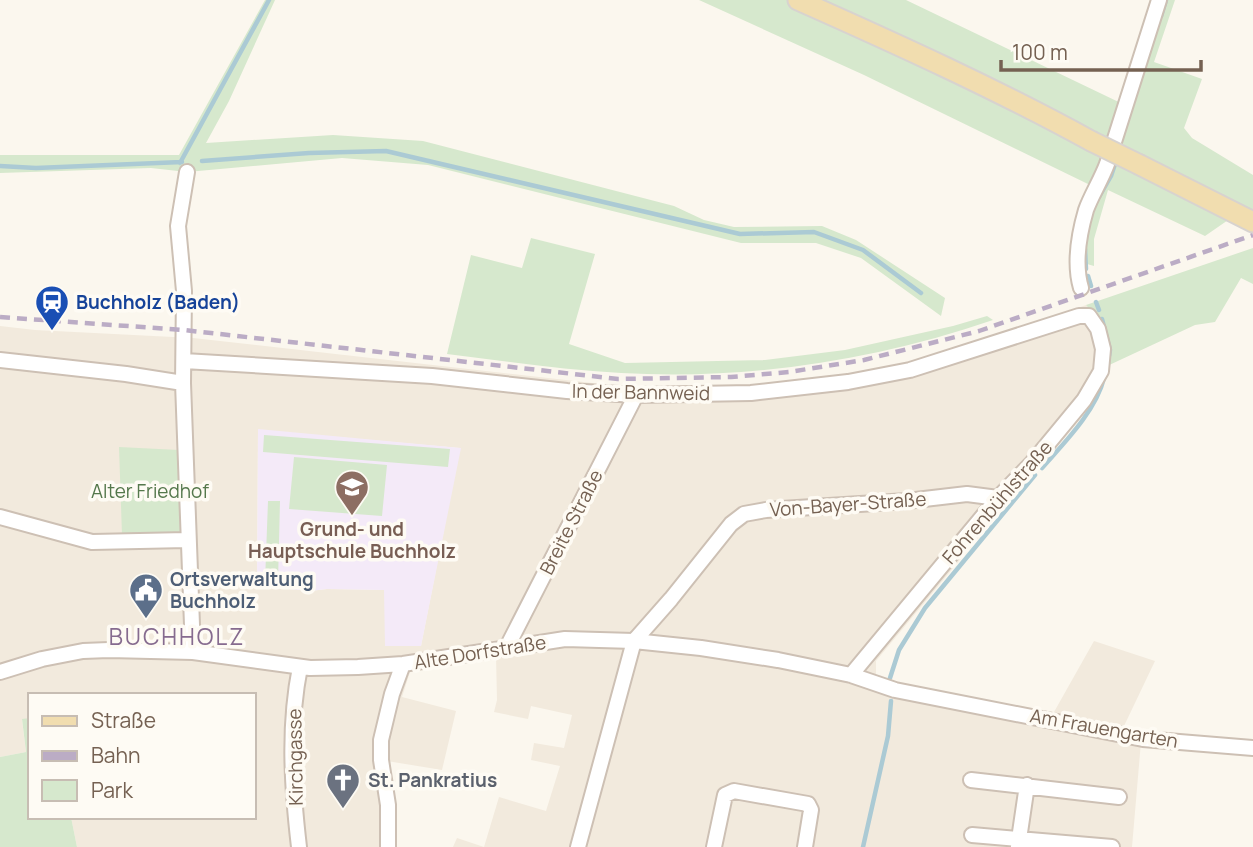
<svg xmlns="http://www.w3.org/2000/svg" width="1253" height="847" viewBox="0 0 1253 847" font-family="Manrope,sans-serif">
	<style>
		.residential { fill: #f2eadd; fill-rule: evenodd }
		.education { fill: #f4eaf8 }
		.green { fill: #d6e8cd }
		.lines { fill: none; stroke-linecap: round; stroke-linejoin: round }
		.stream { stroke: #abcad4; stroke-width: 4.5 }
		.minor-casing { stroke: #cdc0b4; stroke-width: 18 }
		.major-casing { stroke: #d8d3cf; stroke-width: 23 }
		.minor { stroke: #fff; stroke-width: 14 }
		.major { stroke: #f1ddaf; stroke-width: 19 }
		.rail { stroke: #bbacc5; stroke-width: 4.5; stroke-dasharray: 10 7; stroke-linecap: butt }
		.major-bridge-casing { stroke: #d8d3cf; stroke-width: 23; stroke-linecap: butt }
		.major-bridge { stroke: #f1ddaf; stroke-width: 19 }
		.labels { text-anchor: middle; stroke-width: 7; stroke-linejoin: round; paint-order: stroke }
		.transit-label { font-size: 19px; font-weight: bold; fill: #164399; stroke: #fefbf4; text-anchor: start }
		.street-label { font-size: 19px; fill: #756152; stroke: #fefbf4 }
		.park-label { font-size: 19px; fill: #55784c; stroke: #fefbf4 }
		.education-label { font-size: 19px; font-weight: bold; fill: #785e54; stroke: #fefbf4 }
		.service-label { font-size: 19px; font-weight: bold; fill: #4e5e75; stroke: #fefbf4; text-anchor: start }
		.worship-label { font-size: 19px; font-weight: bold; fill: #5b616d; stroke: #fefbf4; text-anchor: start }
		.quarter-label { font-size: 23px; letter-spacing: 2px; fill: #866b8f; stroke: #fefbf4 }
	</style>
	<rect width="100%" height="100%" fill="#fbf7ee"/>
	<path class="residential" d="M1086,305L1099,320L1104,332L1089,404L876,661V676L897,685L1054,712L1094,641L1155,661L1124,726L1142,730L1132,847H453L457,838L484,847L499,797L546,811L560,766L531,760L534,743L564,748L572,715L531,706L528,719L494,712L497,700L496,656L411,669L402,697L456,711L442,770L387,761L392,847H77L71,817H254V695H30V718L22,720L26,752L0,757V326L35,330L193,338L637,388L752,386L849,375L910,363L1017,330ZM258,430L460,448L421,646L384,590L327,589L310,591L257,585Z"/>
	<path class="education" d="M258,429L461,448L421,646H385L384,590L327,589L310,591L257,586Z"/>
	<path class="green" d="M265,0H275L229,101L206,143L333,135L423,141L674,206L704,220L734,227L822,226L856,240L945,298L941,316L861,258L816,243H741L428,165L342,158L187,172L151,168L0,173V155H179Z
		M699,0H906L1127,106L1163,0H1175L1154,62L1202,79L1184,128L1192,138L1253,175V210L1247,207L1205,236L1108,190L1094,239V266L1080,262L1090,185L864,75Z
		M531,238L595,254L569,344L625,363L765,360L845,350L953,326L987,316L993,320C873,361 748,380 621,373C563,370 505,361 447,354L471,255L522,268Z
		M1253,248V284L1241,278L1215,322L1195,325L1105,367L1099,320L1086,305Z
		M264,435L450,449L448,467L263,452Z
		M119,447L179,450L180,532L122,535Z
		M294,457L387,465L382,516L289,509Z
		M268,501H280L278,582H265Z
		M30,718V817H71L77,847H0V757L26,752L22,719Z"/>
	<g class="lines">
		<path class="stream" d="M1161,16L1166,0
			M202,161L309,153L386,151L740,234L814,232L863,250L921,293
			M180,163L269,0
			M0,166L36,168L182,162
			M1099,197L1111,176L1117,158
			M1085,249L1086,269
			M1088,276L1091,286
			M1096,302L1099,310
			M1102,319L1110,350L1109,356
			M1042,468C1064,443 1096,411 1104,378
			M890,678L899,650L925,608L1035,475
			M863,847L888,736L891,701"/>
		<g class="minor-casing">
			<path id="minor" d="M187,172L178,226L184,291L183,383L193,652
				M1081,288C1074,264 1079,234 1086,210C1091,196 1101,180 1107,164L1159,0
				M0,360L126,374L183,383
				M184,361L432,376L567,391L636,395L751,393L848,382L910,370L1079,316H1089L1098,329L1103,349L1101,371L1084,400L1032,463L998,498L851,675
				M0,517L92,542L187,540
				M506,649L636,395
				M0,672L42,659L83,651L109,650L193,652L310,668L358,667L403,664L565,639L634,641L701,648L778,660L851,675L895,690L1143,739L1253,748
				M971,780L1119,797
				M972,835L1112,847
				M1018,846L1027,785
				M299,847C292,787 288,727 300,667
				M388,847V805L381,760V740L392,694L403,664
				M578,847L634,641L671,599L731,524L744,514L766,510L907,501L967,494L998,498
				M714,847L725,795L734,791L808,804L811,810L805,847"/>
		</g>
		<g class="major-casing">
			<path id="major" d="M798,0C897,44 996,89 1091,141
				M1140,165L1253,222"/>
		</g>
		<use href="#minor" class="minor"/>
		<use href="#major" class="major"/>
		<path class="rail" d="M0,317L184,330L618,379L731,377L789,372L864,360L979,331L1253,235"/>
		<g class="major-bridge-casing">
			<path id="major-bridge" d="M1091,141L1140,165"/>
		</g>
		<use href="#major-bridge" class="major-bridge"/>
	</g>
	<defs>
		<g id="station-pin" transform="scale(1.75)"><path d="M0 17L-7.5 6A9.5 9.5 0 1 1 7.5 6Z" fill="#1a4fb4" stroke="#fefbf4"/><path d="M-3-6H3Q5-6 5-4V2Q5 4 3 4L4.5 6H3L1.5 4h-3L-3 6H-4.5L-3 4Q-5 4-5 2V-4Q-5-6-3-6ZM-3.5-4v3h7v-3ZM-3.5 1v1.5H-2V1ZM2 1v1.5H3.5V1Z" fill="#fff"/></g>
		<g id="school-pin" transform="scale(1.75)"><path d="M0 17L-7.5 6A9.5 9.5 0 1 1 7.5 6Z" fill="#8d6e63" stroke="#fefbf4"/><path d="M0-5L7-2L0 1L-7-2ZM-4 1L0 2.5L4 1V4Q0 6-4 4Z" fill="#fff"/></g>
		<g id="civic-pin" transform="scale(1.75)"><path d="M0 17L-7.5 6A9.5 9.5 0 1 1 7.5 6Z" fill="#5c6f8a" stroke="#fefbf4"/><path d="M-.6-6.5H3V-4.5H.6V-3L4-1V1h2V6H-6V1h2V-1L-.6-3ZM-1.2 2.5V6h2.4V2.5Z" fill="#fff"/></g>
		<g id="church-pin" transform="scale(1.75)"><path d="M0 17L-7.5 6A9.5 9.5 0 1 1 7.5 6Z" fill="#6b7280" stroke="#fefbf4"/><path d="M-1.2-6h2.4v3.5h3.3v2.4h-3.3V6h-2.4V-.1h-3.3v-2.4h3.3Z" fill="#fff"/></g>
	</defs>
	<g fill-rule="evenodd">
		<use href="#station-pin" x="52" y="302"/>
		<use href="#school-pin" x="352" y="487"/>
		<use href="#civic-pin" x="146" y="590"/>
		<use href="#church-pin" x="343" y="780"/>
	</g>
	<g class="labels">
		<g class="transit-label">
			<text x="76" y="309">Buchholz (Baden)</text>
		</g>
		<g class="street-label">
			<text transform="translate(641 392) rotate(1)" y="7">In der Bannweid</text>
			<text transform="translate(997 502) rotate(-49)" y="7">Fohrenbühlstraße</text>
			<text transform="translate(848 504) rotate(-4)" y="7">Von-Bayer-Straße</text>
			<text transform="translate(571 522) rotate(-63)" y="7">Breite Straße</text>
			<text transform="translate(480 652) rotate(-9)" y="7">Alte Dorfstraße</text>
			<text transform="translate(1104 728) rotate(10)" y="7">Am Frauengarten</text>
			<text transform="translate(295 757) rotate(-91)" y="7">Kirchgasse</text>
		</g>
		<g class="park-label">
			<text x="150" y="498">Alter Friedhof</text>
		</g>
		<g class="education-label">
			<text x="352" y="536">Grund- und<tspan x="352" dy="22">Hauptschule Buchholz</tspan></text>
		</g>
		<g class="service-label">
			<text x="170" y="586">Ortsverwaltung<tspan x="170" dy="22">Buchholz</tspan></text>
		</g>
		<g class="worship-label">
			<text x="368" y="787">St. Pankratius</text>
		</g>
		<g class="quarter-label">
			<text x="177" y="645">BUCHHOLZ</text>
		</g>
	</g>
	<rect x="28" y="693" width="228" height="126" fill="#fefbf4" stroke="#c7bdb3" stroke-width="2"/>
	<rect x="42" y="716" width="35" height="10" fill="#f1ddaf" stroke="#c7bdb3" stroke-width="2"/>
	<text x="91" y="728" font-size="21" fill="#756152">Straße</text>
	<rect x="42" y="751" width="35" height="10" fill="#bbacc5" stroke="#c7bdb3" stroke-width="2"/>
	<text x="91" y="763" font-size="21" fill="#756152">Bahn</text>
	<rect x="42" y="780" width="35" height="21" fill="#d6e8cd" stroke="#c7bdb3" stroke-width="2"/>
	<text x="91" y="798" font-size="21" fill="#756152">Park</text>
	<path d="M1001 60v10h200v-10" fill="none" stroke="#756152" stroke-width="3.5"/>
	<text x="1012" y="60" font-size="21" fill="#756152" stroke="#fefbf4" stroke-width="5" paint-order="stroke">100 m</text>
</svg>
